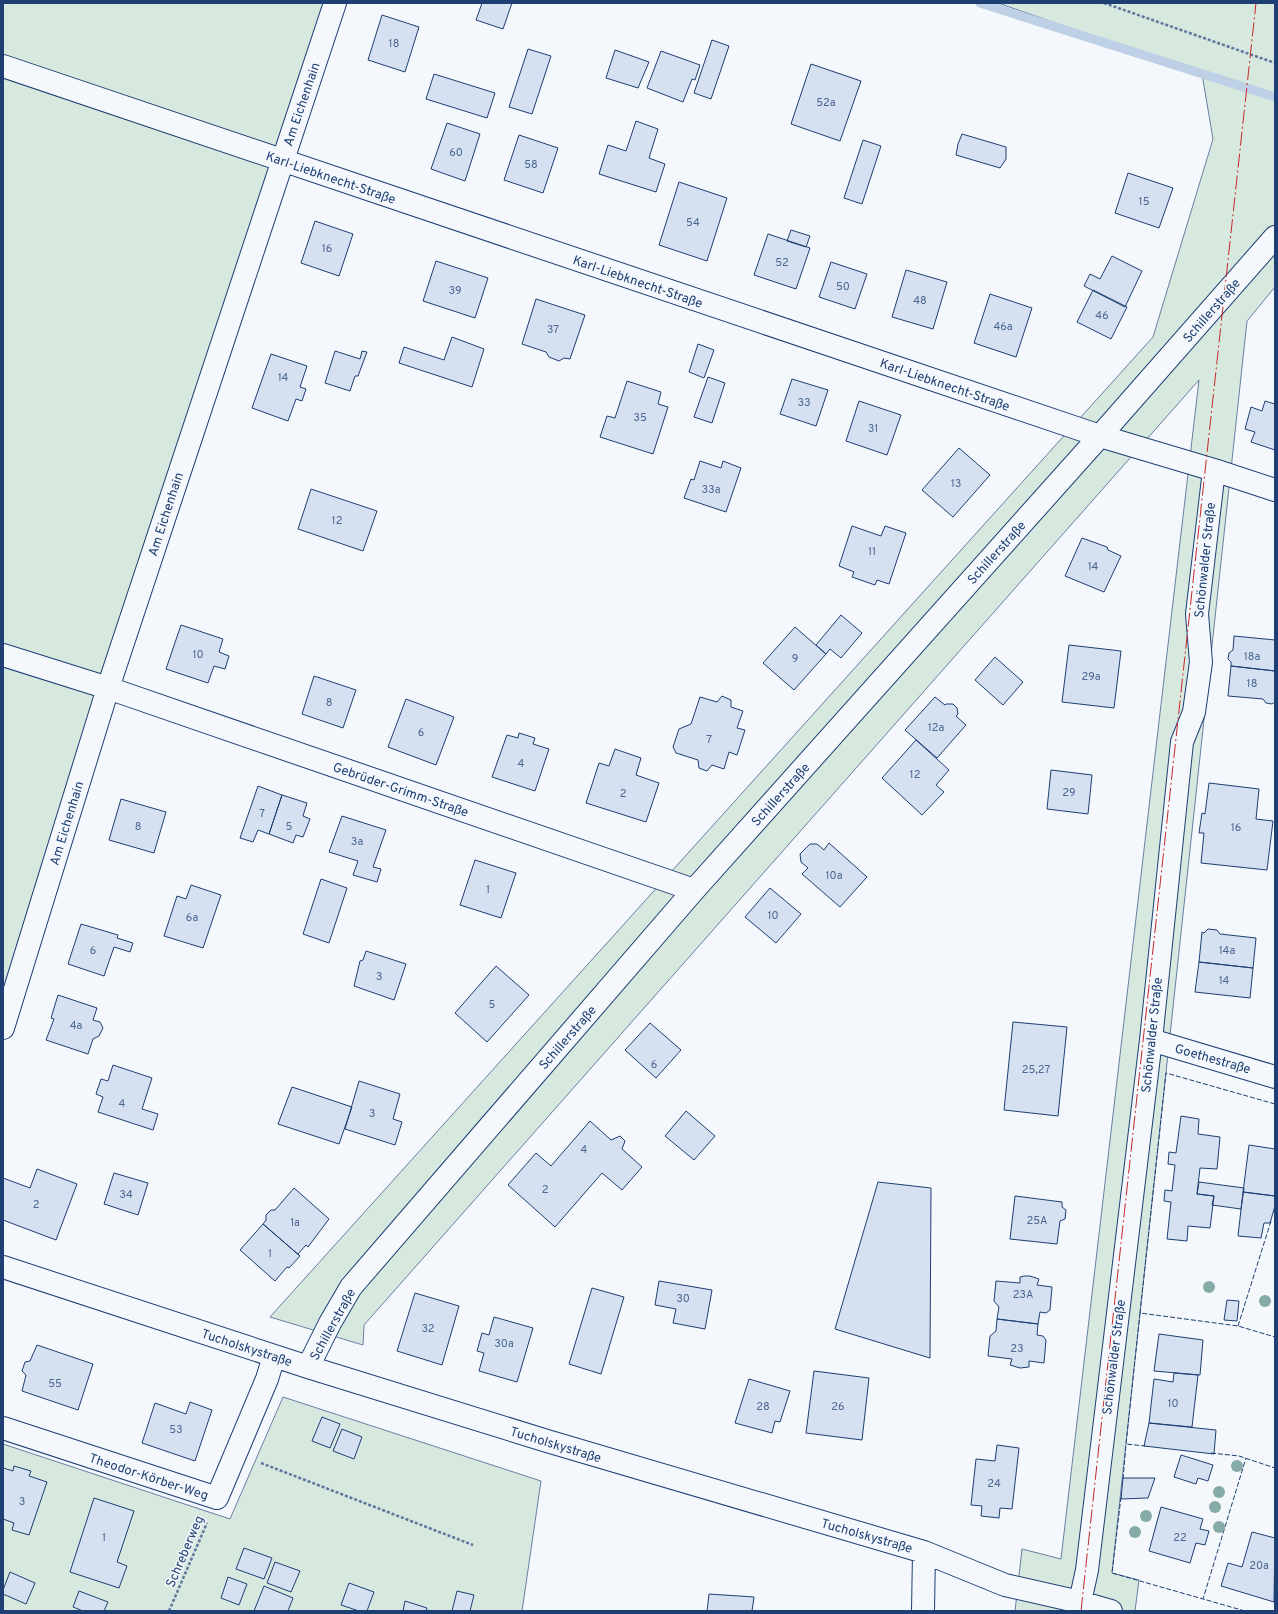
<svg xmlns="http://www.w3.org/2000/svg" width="1278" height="1614" viewBox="0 0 1278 1614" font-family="Overpass,sans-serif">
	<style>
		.green { fill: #d7e8df; stroke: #687fa3 }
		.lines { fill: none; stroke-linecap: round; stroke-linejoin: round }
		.stream { stroke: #bed0e5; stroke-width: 9 }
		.building { fill: #d5e0f0; stroke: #1d3f73 }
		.minor-casing { stroke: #1d3f73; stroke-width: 24 }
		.path { stroke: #5e769c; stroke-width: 2.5; stroke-dasharray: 3 2; stroke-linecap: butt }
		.minor { stroke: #f4f7fb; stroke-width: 22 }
		.fence { stroke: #1d3f73; stroke-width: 1; stroke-dasharray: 5 2; stroke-linecap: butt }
		.power { stroke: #c62828; stroke-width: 1; stroke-dasharray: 14 3 2 3; stroke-linecap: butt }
		.tree { fill: #86aba6 }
		.labels { text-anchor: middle; stroke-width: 3; stroke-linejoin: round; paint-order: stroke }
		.number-label { font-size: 11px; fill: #4b6792 }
		.street-label { font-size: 13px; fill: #1d3f73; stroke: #f4f7fb }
	</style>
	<rect width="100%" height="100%" fill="#f4f7fb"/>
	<path class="green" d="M3,3H331L3,1028Z
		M998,3H1275V287L1247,321L1112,1573L1139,1580L1135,1611H1015L1022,1549L1061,1559L1199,380L364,1325L363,1345L270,1317L1153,337L1213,139L1202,74Z
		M283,1397L541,1481L522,1611H3V1444L230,1519Z"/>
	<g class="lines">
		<path class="stream" d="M980,3L1275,97"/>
	</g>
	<path class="building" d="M482,3H512L503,29L476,20Z
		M382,15L419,27L405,72L368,60Z
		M712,40L729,46L711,99L694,93Z
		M528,49L551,56L532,114L509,107Z
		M615,50L649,62L638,88L606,78Z
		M661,51L700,65L695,80L692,79L683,102L647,88Z
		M811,64L861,81L840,141L791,124Z
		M434,74L495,93L487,118L426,99Z
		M636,121L658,129L649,158L665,164L656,192L599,174L608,145L626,151Z
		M447,123L480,134L465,181L431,169Z
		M962,134L1006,147V159L1000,168L956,155L958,144Z
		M519,135L558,148L543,193L504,180Z
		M863,140L881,146L862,204L844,198Z
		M1128,173L1173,188L1159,228L1115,213Z
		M679,182L727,198L707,261L659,245Z
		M315,221L353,234L339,276L301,263Z
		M791,230L810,236L806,247L787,241Z
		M768,234L810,248L796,289L754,275Z
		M1112,256L1142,271L1125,307L1084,286L1090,274L1100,279Z
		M436,261L488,278L475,318L423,301Z
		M831,262L867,274L855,309L819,297Z
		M906,270L947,282L933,329L892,317Z
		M1093,290L1127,307L1111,339L1077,322Z
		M990,294L1032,308L1016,357L974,343Z
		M536,299L585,315L570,359L564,358L559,361L549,357L546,352L522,344Z
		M452,337L484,349L472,387L399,363L404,347L444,360Z
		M698,344L714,350L704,378L689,372Z
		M335,351L360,359L362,351L367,352L358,376H355L350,391L325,383Z
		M271,354L307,366L300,387L306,389L302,401L296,399L288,421L252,408Z
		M708,377L725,383L712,423L694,417Z
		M792,379L828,390L816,426L780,414Z
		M627,381L661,392L658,404L668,407L653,454L600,437L607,416L615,418Z
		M859,401L901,415L887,455L846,441Z
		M1265,401L1275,404V450L1251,442L1255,432L1245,429L1251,407L1262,411Z
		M959,448L990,475L953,517L922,490Z
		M700,461L721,468L723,461L741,468L726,512L684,498L691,479L694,480Z
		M311,489L377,511L363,551L298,529Z
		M852,526L881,536L885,526L906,533L889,584L877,580L875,585L852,577L854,572L839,566Z
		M1082,538L1107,547L1108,550L1121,556L1104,592L1065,576Z
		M841,615L862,633L841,658L830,649L826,654L816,645Z
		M181,625L223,639L219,652L229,656L225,669L214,666L208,683L166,669Z
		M795,627L826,654L794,690L763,663Z
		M1234,636L1275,640V671L1231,666V662L1228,659L1229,653L1233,650Z
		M1069,645L1121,651L1114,708L1062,702Z
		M995,657L1023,682L1003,705L975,680Z
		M1231,666L1275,671V702L1272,704L1266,703L1263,699L1228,696Z
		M314,676L356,690L343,728L302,714Z
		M722,696L731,700V707L743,711L737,728L745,730L737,755L729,752L724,769L712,765L707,771L699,768L698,760L676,753L673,747L679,729L691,724L700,697L717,702Z
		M935,697L945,705L946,704H953L957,708L958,714L956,716L966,725L937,758L905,730Z
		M406,699L454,717L436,765L388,747Z
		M519,733L535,738L533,744L549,749L535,791L492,777L507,735L518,738Z
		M916,740L949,770L936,785L944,792L922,815L882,778Z
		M615,749L641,758L636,775L659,783L646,822L586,803L599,763L609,766Z
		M1051,770L1092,775L1088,814L1047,809Z
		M1209,783L1259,789L1256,819L1273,821L1267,870L1201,863L1204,833H1199L1202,813L1205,814Z
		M258,786L282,795L269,834L258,830L253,842L240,838Z
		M282,795L307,803L303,816L310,819L303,837L296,835L293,843L269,834Z
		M121,799L166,812L154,853L109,840Z
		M342,816L386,830L373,867L381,869L377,882L353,875L358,861L329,852Z
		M829,843L867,877L840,907L802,874L808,868L801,862L800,854L810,844H817L824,850Z
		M475,860L516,873L501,918L460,905Z
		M321,879L347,888L329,943L303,934Z
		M191,885L221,895L203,948L164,936L177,896L186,899Z
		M770,888L801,914L776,943L745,917Z
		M81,924L118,935L117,938L133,943L130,952L114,947L104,976L68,964Z
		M1208,929L1217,930L1220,934L1256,938L1253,968L1199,962L1202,932L1204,933Z
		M366,951L406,964L394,1000L354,986L360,961L363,960Z
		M1199,962L1253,968L1250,998L1195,992Z
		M496,966L529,995L487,1042L455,1013Z
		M58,995L97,1008L93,1020L100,1022L103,1028L99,1036L93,1039L88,1054L46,1040L54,1019L51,1018Z
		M1013,1022L1067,1027L1058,1116L1004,1110Z
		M650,1023L681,1050L656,1078L625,1050Z
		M113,1065L152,1078L142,1109L158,1114L153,1130L98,1112L103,1097L96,1094L101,1079L108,1081Z
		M359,1081L400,1094L393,1119L402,1122L395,1145L345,1129Z
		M292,1087L352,1107L339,1144L278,1124Z
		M686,1111L715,1136L694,1160L665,1136Z
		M1181,1116L1199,1119L1198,1134L1220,1137L1217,1169L1200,1168L1197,1194L1214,1196L1210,1228L1188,1226L1187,1241L1167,1239L1171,1202L1164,1201L1165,1190L1172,1191L1175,1165L1168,1164L1169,1152L1176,1153Z
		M590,1121L611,1140L620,1136L625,1141L622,1149L642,1167L622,1190L602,1173L555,1227L508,1185L536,1153L551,1166Z
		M1249,1145L1275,1149V1196L1243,1192Z
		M37,1169L77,1184L56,1240L3,1220V1178L30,1188Z
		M114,1173L148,1183L138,1215L104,1204Z
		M878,1182L931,1188L930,1358L835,1329Z
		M1199,1182L1244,1188L1241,1209L1212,1205L1214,1196L1197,1194Z
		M294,1188L329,1219L308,1247L306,1245L298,1254L300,1256L263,1224L266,1220V1215L271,1210H275Z
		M1243,1192L1275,1196V1206L1270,1223H1264L1261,1238L1238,1236Z
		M1015,1196L1062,1202V1207L1066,1210L1065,1219L1060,1221L1057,1244L1010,1239Z
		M263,1224L300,1256L289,1268L287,1267L275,1281L240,1250Z
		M1024,1276H1030L1039,1279L1037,1285L1052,1287L1050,1310L1046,1313L1040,1312L1038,1324L997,1319L999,1307L994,1301L996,1281L1020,1283V1277Z
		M659,1281L712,1290L705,1329L673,1323L676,1309L655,1305Z
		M592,1288L624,1297L601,1374L569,1364Z
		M415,1293L459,1306L442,1365L397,1351Z
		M1227,1300L1239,1301L1237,1321L1224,1320Z
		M494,1317L533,1328L517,1382L479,1371L484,1353L477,1351L482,1333L489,1335Z
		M997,1319L1038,1324L1037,1335L1043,1336L1046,1340L1044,1363L1029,1361V1367L1020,1368L1010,1365L1012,1359L988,1356L990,1336L996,1331Z
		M1159,1334L1203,1340L1200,1375L1154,1371Z
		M37,1345L93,1364L78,1410L22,1391L26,1375L22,1371L25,1362L30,1361Z
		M814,1371L869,1378L862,1440L806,1433Z
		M1174,1373L1198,1375L1192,1427L1149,1423L1154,1379L1173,1382Z
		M749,1379L790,1391L780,1422L775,1421L772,1433L735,1423Z
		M190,1402L212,1410L195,1461L142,1443L155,1403L186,1414Z
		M322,1417L340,1424L330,1448L312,1441Z
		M1149,1423L1216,1430L1214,1454L1144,1446Z
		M342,1429L362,1437L354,1459L333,1451Z
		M997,1445L1019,1448L1012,1509L1000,1508L999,1518L981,1516L982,1506L971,1505L976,1459L995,1461Z
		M1181,1455L1213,1465L1208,1481L1198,1478L1196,1484L1174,1477Z
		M14,1466L31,1471L29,1476L47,1482L29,1535L12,1530L14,1523L3,1519V1468L13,1471Z
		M1123,1478H1155L1148,1498L1121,1499Z
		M94,1498L134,1511L117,1562L127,1566L119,1588L70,1572Z
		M1161,1507L1203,1519L1200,1529L1209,1531L1205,1545L1196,1543L1190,1563L1149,1551Z
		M1252,1532L1275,1538L1274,1602L1221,1586L1228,1563L1242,1567Z
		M244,1548L272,1558L264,1579L236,1569Z
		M275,1562L300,1571L291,1592L267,1583Z
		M10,1572L35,1583L26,1604L3,1594V1590Z
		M228,1577L247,1584L239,1605L221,1598Z
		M349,1583L374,1592L367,1611H359L341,1605Z
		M264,1586L293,1598L288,1611H254Z
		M79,1591L108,1602L104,1611H83L73,1607Z
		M457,1591L474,1595L470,1611H452Z
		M709,1594L754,1597L752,1611H707Z
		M405,1601L427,1608L426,1611H403Z"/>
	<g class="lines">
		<g class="minor-casing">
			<path id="minor" d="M3,66L1100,436L1214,470L1275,490
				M3,655L108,688L694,890
				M3,1028L108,688L335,3
				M1151,1040L1275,1077
				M3,1267L308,1367L547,1441L924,1552L1005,1585L1080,1602L1111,1611
				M308,1367L330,1323L351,1287L694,890L1100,436L1275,237
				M3,1428L217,1498L267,1379L274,1356
				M1080,1602L1087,1570L1151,1040L1182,742L1194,712L1201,662L1197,614L1214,470
				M923,1611L924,1552"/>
		</g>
		<path class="path" d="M1104,3L1275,63
			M261,1463L473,1545
			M169,1611L207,1523"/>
		<use href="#minor" class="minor"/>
		<path class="fence" d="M1275,1104L1166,1073L1140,1313L1238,1326L1275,1337
			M1140,1313L1126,1444L1145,1446
			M1238,1326L1271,1221
			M1211,1453L1239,1456L1275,1468
			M1123,1479L1126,1444
			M1121,1497L1112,1573L1203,1599
			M1245,1611L1203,1599L1246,1458"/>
		<path class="power" d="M1081,1611L1256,3"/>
	</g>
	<g class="tree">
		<circle cx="1209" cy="1287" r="6"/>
		<circle cx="1265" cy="1301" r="6"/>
		<circle cx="1237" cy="1466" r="6"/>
		<circle cx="1219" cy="1492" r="6"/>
		<circle cx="1215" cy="1507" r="6"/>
		<circle cx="1146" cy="1516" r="6"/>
		<circle cx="1219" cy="1527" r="6"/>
		<circle cx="1135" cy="1532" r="6"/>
	</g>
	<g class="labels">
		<g class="number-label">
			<text x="394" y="47">18</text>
			<text x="826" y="106">52a</text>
			<text x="456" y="156">60</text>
			<text x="531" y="168">58</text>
			<text x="1144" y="205">15</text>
			<text x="693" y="226">54</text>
			<text x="327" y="252">16</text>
			<text x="782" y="266">52</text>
			<text x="843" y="290">50</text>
			<text x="455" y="294">39</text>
			<text x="920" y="304">48</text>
			<text x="1102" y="319">46</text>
			<text x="1003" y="330">46a</text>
			<text x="553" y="333">37</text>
			<text x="283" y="381">14</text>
			<text x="804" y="406">33</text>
			<text x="640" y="421">35</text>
			<text x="873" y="432">31</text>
			<text x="956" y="487">13</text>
			<text x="711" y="493">33a</text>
			<text x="337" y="524">12</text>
			<text x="872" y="555">11</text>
			<text x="1093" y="570">14</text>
			<text x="198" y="658">10</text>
			<text x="1252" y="660">18a</text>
			<text x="795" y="662">9</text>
			<text x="1091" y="680">29a</text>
			<text x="1252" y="687">18</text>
			<text x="329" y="706">8</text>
			<text x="936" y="731">12a</text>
			<text x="421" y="736">6</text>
			<text x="709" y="743">7</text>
			<text x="521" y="767">4</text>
			<text x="915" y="778">12</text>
			<text x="1069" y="796">29</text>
			<text x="623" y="797">2</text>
			<text x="262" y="817">7</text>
			<text x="138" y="830">8</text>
			<text x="289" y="830">5</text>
			<text x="1236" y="831">16</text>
			<text x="357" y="845">3a</text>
			<text x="834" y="879">10a</text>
			<text x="488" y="893">1</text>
			<text x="773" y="919">10</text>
			<text x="192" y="921">6a</text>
			<text x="93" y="954">6</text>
			<text x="1227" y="954">14a</text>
			<text x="379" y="980">3</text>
			<text x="1224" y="984">14</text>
			<text x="492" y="1008">5</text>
			<text x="76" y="1029">4a</text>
			<text x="654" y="1068">6</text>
			<text x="1036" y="1073">25,27</text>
			<text x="122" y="1107">4</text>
			<text x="372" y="1117">3</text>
			<text x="584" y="1153">4</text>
			<text x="545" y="1193">2</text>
			<text x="126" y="1198">34</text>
			<text x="36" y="1208">2</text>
			<text x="1037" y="1224">25A</text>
			<text x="295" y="1226">1a</text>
			<text x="270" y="1257">1</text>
			<text x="1023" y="1298">23A</text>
			<text x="683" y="1302">30</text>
			<text x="428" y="1332">32</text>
			<text x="504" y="1347">30a</text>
			<text x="1017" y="1352">23</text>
			<text x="55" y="1387">55</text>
			<text x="1173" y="1407">10</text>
			<text x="763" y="1410">28</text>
			<text x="838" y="1410">26</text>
			<text x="176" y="1433">53</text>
			<text x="994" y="1487">24</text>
			<text x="22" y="1505">3</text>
			<text x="104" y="1541">1</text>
			<text x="1180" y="1541">22</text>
			<text x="1259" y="1569">20a</text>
		</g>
		<g class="street-label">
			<text transform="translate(301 104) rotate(-71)" y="5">Am Eichenhain</text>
			<text transform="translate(331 177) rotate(19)" y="5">Karl-Liebknecht-Straße</text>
			<text transform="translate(638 281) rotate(19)" y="5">Karl-Liebknecht-Straße</text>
			<text transform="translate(1211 310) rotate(-49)" y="5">Schillerstraße</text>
			<text transform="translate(945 384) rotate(19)" y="5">Karl-Liebknecht-Straße</text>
			<text transform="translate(165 514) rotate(-72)" y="5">Am Eichenhain</text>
			<text transform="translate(996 552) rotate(-48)" y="5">Schillerstraße</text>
			<text transform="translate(1204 560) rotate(-84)" y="5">Schönwalder Straße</text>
			<text transform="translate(401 789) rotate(19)" y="5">Gebrüder-Grimm-Straße</text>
			<text transform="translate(780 794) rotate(-48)" y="5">Schillerstraße</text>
			<text transform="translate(66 823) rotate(-73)" y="5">Am Eichenhain</text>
			<text transform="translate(1151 1035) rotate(-84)" y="5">Schönwalder Straße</text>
			<text transform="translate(567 1037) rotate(-49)" y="5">Schillerstraße</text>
			<text transform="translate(1213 1058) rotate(16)" y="5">Goethestraße</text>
			<text transform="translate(332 1324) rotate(-61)" y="5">Schillerstraße</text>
			<text transform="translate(247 1347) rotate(18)" y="5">Tucholskystraße</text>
			<text transform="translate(1113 1357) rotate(-83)" y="5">Schönwalder Straße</text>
			<text transform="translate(556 1444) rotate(17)" y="5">Tucholskystraße</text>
			<text transform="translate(149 1476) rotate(18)" y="5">Theodor-Körber-Weg</text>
			<text transform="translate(867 1535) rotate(16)" y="5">Tucholskystraße</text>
			<text transform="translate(184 1551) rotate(-67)" y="5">Schreberweg</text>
		</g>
	</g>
	<rect width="1278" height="1614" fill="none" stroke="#1d3f73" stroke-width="8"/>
</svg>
